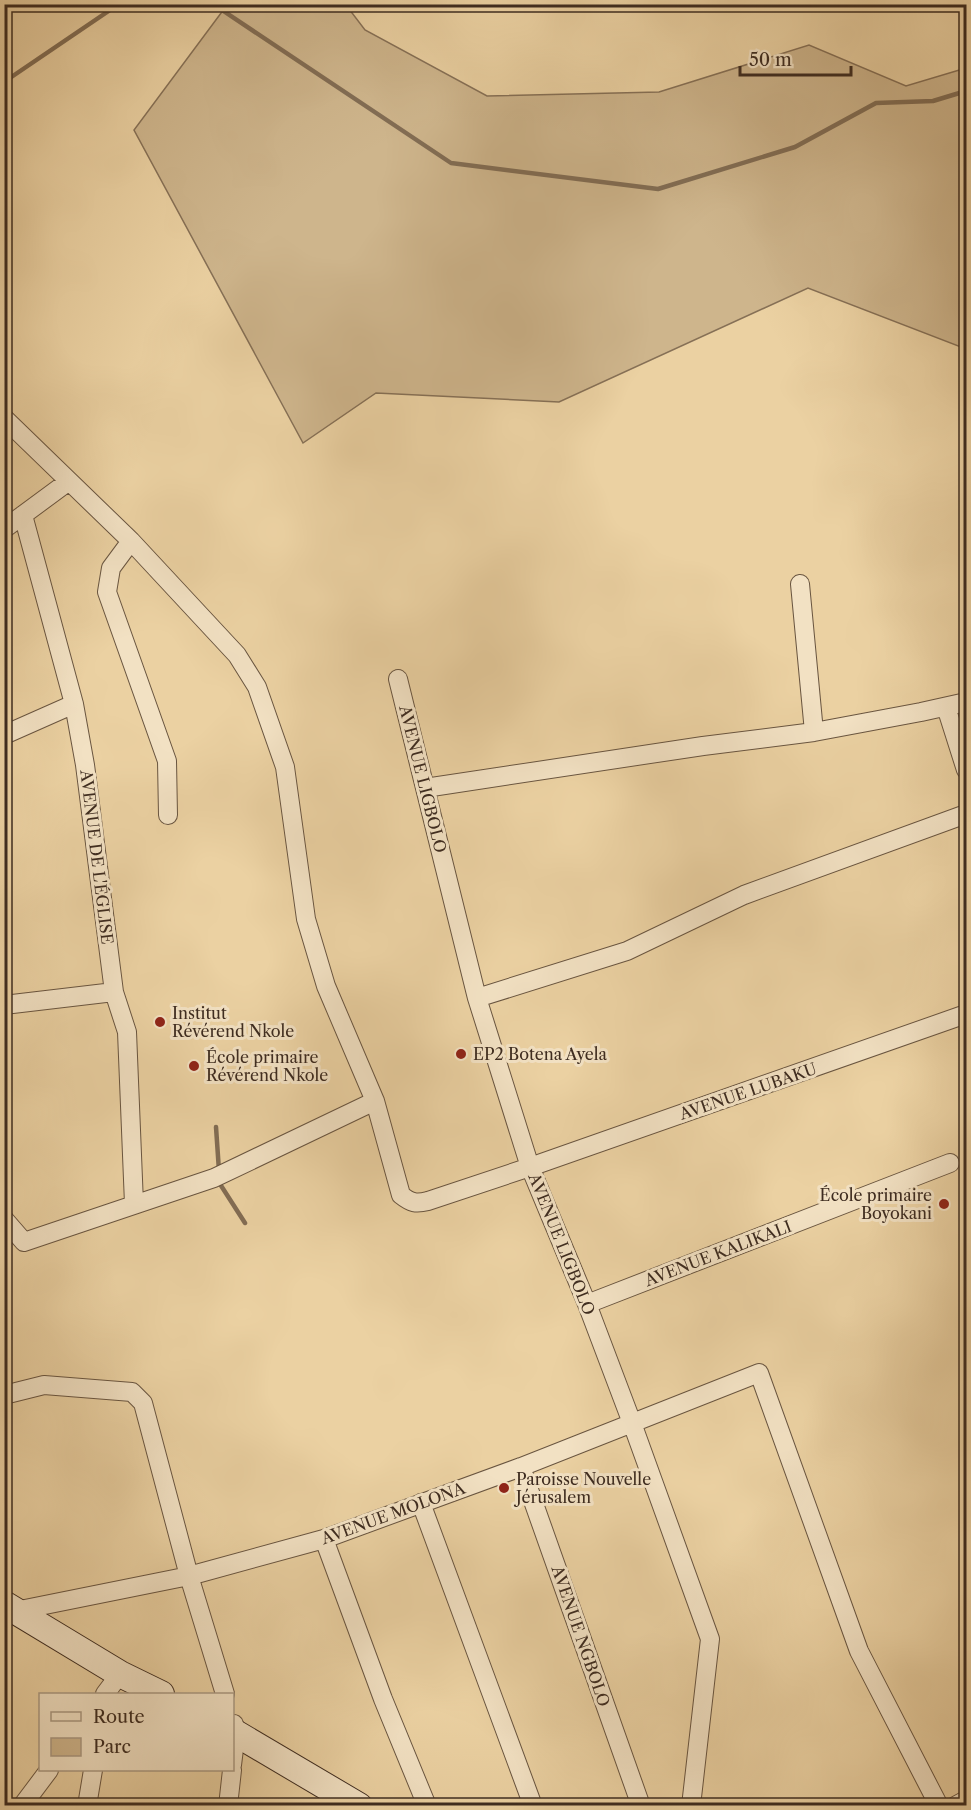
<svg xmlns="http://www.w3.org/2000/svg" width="971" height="1810" viewBox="0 0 971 1810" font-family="'Libre Caslon Text',serif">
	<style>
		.green { fill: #ceb58c; stroke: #867056; stroke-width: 1.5 }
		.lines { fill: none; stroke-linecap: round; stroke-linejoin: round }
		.stream { stroke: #826d54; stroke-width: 4.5 }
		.street-casing { stroke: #695540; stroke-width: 20 }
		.secondary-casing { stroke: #3e2c20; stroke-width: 28 }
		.street { stroke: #f2e1c3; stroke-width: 18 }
		.secondary { stroke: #f2e1c3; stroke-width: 26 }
		.poi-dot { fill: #8f2418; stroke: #f2e1c3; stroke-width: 2 }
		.labels { text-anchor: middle; stroke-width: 6; stroke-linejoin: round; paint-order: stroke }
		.street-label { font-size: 16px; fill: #3e2c20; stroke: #f2e1c3 }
		.poi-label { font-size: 16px; fill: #3e2c20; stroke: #f2e1c3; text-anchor: start }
	</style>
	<rect width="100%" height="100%" fill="#ebd1a2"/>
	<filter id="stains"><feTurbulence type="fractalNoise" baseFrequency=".00333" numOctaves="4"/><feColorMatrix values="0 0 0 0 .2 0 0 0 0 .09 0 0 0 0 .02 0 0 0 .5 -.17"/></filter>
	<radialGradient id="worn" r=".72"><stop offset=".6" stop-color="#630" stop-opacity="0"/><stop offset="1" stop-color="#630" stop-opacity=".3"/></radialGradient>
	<path class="green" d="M227,5H346L365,30L487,96L659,92L809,45L906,86L966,68V349L808,288L559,402L376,393L303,443L134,130Z"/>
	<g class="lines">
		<path class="stream" d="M213,4L451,163L658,189L795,147L876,103L933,101L966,91
			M4,82L113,8L125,4
			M216,1127L219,1171
			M219,1179L220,1184L245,1223"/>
		<g class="street-casing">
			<path id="street" d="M4,418L131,541L237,655L257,687L285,767L306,919L326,986L375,1101L401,1195C411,1203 416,1204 428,1201L530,1167L966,1014
				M23,515L74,704L85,765L114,992L127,1032L134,1204
				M4,529L69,481
				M131,541L111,568L107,592L167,761L168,815
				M800,584L814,732
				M398,679L477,998L530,1167L587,1304L632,1423L710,1639L691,1806
				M946,707L966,770
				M4,735L74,704
				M425,788L703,746L814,732L921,712L966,702
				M477,998L627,951L744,895L966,814
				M4,1005L114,992
				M4,1219L24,1242L214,1178L375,1101
				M587,1304L950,1163
				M4,1395L44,1385L132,1392L143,1403L189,1576L225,1694
				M521,1467L641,1806
				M421,1503L533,1806
				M324,1539L383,1699L427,1806
				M15,1611L189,1576L324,1539L521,1467L759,1373L859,1651L939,1806
				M105,1694L120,1674
				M232,1765L236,1733L234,1724
				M22,1806L49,1770
				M87,1806L93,1770
				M228,1806L232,1770
				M955,1806L966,1800"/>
		</g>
		<g class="secondary-casing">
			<path id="secondary" d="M4,1604L120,1674L161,1694
				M232,1731L359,1806"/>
		</g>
		<use href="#street" class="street"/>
		<use href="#secondary" class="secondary"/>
	</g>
	<g class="poi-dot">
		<circle cx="160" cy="1022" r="6"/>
		<circle cx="461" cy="1054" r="6"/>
		<circle cx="194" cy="1066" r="6"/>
		<circle cx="944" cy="1204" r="6"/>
		<circle cx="504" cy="1488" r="6"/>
	</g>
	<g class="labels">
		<g class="street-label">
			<text transform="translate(423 779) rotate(76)" y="6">AVENUE LIGBOLO</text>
			<text transform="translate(97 857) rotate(83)" y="6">AVENUE DE L'ÉGLISE</text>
			<text transform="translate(748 1091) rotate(-19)" y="6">AVENUE LUBAKU</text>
			<text transform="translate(562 1244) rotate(68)" y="6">AVENUE LIGBOLO</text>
			<text transform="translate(718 1253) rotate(-21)" y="6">AVENUE KALIKALI</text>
			<text transform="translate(393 1513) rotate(-20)" y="6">AVENUE MOLONA</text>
			<text transform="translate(581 1636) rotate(71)" y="6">AVENUE NGBOLO</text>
		</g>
		<g class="poi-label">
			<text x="172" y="1019">Institut<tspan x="172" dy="18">Révérend Nkole</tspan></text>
			<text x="473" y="1060">EP2 Botena Ayela</text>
			<text x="206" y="1063">École primaire<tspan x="206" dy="18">Révérend Nkole</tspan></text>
			<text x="932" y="1201" text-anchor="end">École primaire<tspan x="932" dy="18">Boyokani</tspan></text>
			<text x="516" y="1485">Paroisse Nouvelle<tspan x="516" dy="18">Jérusalem</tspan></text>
		</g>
	</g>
	<rect width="971" height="1810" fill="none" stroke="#ebd1a2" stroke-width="24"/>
	<rect x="6" y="6" width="959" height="1798" fill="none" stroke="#3e2c20" stroke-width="3"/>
	<rect x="12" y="12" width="947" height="1786" fill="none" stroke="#3e2c20" stroke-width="1.5"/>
	<rect x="39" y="1693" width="195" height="78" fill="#f2e1c3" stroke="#aa9982" stroke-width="1.5"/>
	<rect x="51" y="1712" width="30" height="9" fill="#f2e1c3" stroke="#aa9982" stroke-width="1.5"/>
	<text x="93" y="1723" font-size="18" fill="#3e2c20">Route</text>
	<rect x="51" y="1738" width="30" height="18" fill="#ceb58c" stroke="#aa9982" stroke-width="1.5"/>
	<text x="93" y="1753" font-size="18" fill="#3e2c20">Parc</text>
	<path d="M740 66v9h111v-9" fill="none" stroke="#3e2c20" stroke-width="3"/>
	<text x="749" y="66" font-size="18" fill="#3e2c20" stroke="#f2e1c3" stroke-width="4.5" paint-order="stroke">50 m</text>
	<rect width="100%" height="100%" filter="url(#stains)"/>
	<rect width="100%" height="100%" fill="url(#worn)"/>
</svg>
